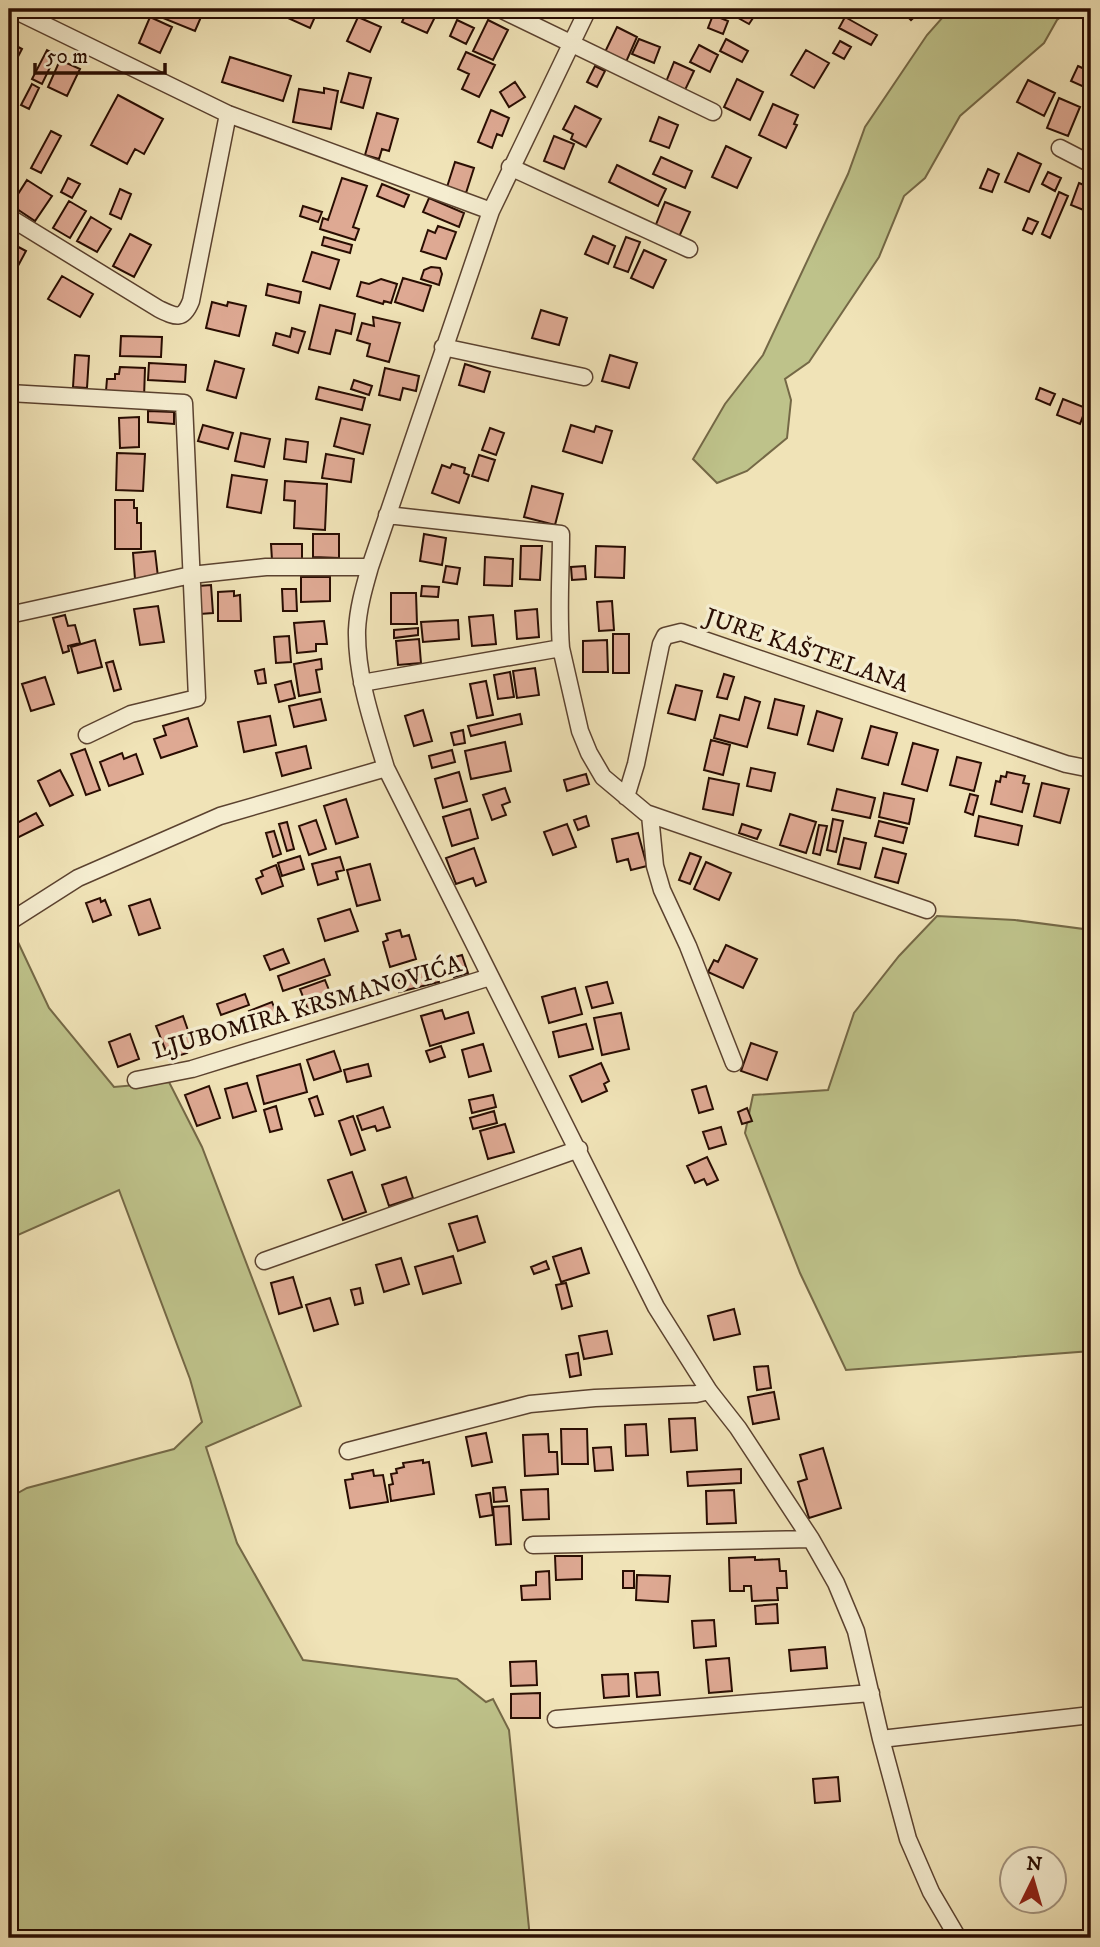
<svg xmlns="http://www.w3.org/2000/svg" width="1100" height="1947" viewBox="0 0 1100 1947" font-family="'IM FELL DW Pica',serif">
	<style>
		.green { fill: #bec28a; stroke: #746846; stroke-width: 2 }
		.building { fill: #dea993; stroke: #290d02; stroke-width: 2 }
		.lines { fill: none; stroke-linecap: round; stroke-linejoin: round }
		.minor-casing { stroke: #5b422f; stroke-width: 19 }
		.minor { stroke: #f5edd0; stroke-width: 16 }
		.labels { text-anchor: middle; stroke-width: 7; stroke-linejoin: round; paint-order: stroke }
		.street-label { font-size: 24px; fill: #290d02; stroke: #f5edd0 }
	</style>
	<rect width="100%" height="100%" fill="#f0e3b7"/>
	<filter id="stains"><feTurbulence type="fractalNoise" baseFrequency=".00286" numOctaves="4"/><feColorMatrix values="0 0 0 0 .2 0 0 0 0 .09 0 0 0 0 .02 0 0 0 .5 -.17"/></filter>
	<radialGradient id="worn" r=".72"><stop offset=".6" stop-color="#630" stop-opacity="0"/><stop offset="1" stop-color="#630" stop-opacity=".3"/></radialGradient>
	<path class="green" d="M950,9H1071L1057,20L1044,43L960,116L925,178L904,196L879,257L809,362L785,379L791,400L787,438L747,471L717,483L693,459L725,404L763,355L848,174L865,127L927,35Z
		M937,916L1015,920L1091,930V1351L846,1370L800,1273L745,1133L753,1095L828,1090L854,1013L899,956Z
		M9,923L49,1008L114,1087L169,1082L202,1147L301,1406L206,1447L237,1543L303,1660L457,1679L486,1702L493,1699L509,1730L530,1938H9V1498L27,1488L174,1449L202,1422L190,1379L119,1190L9,1239Z"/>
	<path class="building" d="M161,9H196L193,14L201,17L195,31L158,16Z
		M281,9H315L318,10L310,28L279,14Z
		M408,9H439L427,33L402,22Z
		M734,9H759L749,24L731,14Z
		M900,9H923L911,20Z
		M713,15L728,21L723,34L708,28Z
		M150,17L172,27L160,53L139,43Z
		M358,17L381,27L370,52L347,41Z
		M845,17L877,35L871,45L839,28Z
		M457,20L474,28L466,44L450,36Z
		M488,20L508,30L493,60L473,51Z
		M617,27L637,37L626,62L605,52Z
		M639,39L660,47L654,63L632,54Z
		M726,39L748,51L742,62L720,51Z
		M840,41L851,47L844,59L833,53Z
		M9,42L22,49L9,74Z
		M699,45L718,55L710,72L690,62Z
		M47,50L56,55L42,84L32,79Z
		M806,50L829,63L814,88L791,75Z
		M466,52L495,65L479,97L462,89L469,74L458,69Z
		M230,57L291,76L283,101L222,82Z
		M60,60L80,69L67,96L48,87Z
		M674,62L694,71L685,90L666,82Z
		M595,66L605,71L597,87L587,82Z
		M1078,66L1091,72V90L1071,81Z
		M349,73L371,78L363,108L341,102Z
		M737,79L763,92L750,120L724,107Z
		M1028,80L1055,93L1044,116L1017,102Z
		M515,82L525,97L509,107L500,92Z
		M32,84L39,88L29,109L21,105Z
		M324,88L338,91L331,129L293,122L299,89L324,93Z
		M118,95L163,119L144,154L135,149L127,164L91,145Z
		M1059,98L1080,107L1068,136L1047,128Z
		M773,104L798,115L794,124L797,125L786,148L759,135Z
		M575,106L601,119L586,147L571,139L573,134L563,129Z
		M491,110L509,118L502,136L497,134L492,148L478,142Z
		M377,113L398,119L389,151L382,149L379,159L365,155Z
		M659,117L678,125L669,148L650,141Z
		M51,131L61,136L41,173L31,168Z
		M554,136L574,144L564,169L544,161Z
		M726,146L751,158L737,188L712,177Z
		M1018,153L1041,164L1029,192L1005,182Z
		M661,157L692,171L685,188L653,174Z
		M455,162L474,168L466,193L447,187Z
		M617,165L666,189L658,206L609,182Z
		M988,169L999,174L992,192L980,188Z
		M1048,172L1061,178L1055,191L1042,184Z
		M68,178L80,184L72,198L61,192Z
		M342,178L367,186L353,227L359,229L355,240L320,229L323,218L328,220Z
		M27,180L52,196L35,221L11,205Z
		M1079,183L1091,188V213L1071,205Z
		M382,184L409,195L404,207L377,196Z
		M120,189L131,194L121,219L110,214Z
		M1059,192L1068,196L1050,238L1042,234Z
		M429,198L464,213L459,227L423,212Z
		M69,201L86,211L70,238L53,228Z
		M665,202L690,212L679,237L655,227Z
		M303,206L322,212L318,222L300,216Z
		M91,217L111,229L97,252L77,241Z
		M1028,218L1038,222L1032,234L1023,230Z
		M438,226L456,232L446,259L421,251L428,230L435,233Z
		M130,234L151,245L134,277L113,266Z
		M593,236L615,246L608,264L585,254Z
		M324,237L352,245L350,253L322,245Z
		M626,237L640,242L628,272L614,267Z
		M9,242L26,251L12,277L9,275Z
		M644,250L666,260L653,288L631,278Z
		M312,252L339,260L330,289L303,281Z
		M431,267L440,268L442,274L439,285L421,279L424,270Z
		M62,276L93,294L80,317L48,299Z
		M403,278L431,286L423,311L395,302Z
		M381,279L397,284L391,303L384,301L383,304L357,296L361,282L369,284Z
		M268,284L301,292L299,303L266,295Z
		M212,302L227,306L228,302L246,306L239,336L206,328Z
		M320,305L355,314L351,334L336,330L330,354L309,349Z
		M541,310L567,318L559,345L532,338Z
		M373,317L400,323L389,362L367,356L370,344L357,340L362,323L374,326Z
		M292,328L305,332L298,353L273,345L276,333L290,337Z
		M121,336L162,337L161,357L120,356Z
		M75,355L89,356L87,388L73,387Z
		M610,355L637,363L629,388L602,381Z
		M215,361L244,369L236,398L207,390Z
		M149,363L186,365L185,382L148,380Z
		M465,364L490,372L484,392L459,385Z
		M120,367L145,368L144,398L114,396V391H106L107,379H115V374H119Z
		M385,368L419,376L416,391L403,388L400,400L379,395Z
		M354,380L372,386L369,395L351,389Z
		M319,387L365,398L362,410L316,399Z
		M1040,388L1055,394L1050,405L1036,399Z
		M1063,399L1086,408L1080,424L1057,415Z
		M9,411L13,412V445H9Z
		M148,411L174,412V424L148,422Z
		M139,417V447L120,448L119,418Z
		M341,418L370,425L363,454L334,446Z
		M203,425L233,433L228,449L198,441Z
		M571,425L594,432L596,426L612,431L602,463L563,451Z
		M490,428L504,433L496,455L482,450Z
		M241,433L270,439L264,467L235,461Z
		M286,439L308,442L306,462L284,459Z
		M117,453L145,454L143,491L116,490Z
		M326,454L354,459L351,482L322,478Z
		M479,455L495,460L488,481L472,476Z
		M452,464L465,468L464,473L469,475L459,503L432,493L442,465L450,468Z
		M232,475L267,480L261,513L227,507Z
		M285,481L327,484L325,530L294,528L295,501L284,500Z
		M532,486L563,494L555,525L524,517Z
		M115,500H134V508H137V523H141V549H115Z
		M313,534H339V558L313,557Z
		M424,534L446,538L442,565L420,561Z
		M271,544H302V560H272Z
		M521,546H542L540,580L520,579Z
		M596,546L625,547L624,578L595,577Z
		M155,551L158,577L135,579L133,553Z
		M485,557L513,559L512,586L484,585Z
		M446,566L460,568L457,584L443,582Z
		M585,566L586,579L572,580L571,567Z
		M301,577H330V601L301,602Z
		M211,585L213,613L200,614L198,586Z
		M422,586L439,587L438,597L421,596Z
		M282,589H296L297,611H283Z
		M234,591V596L240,595L241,621H218V592Z
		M391,593H416L417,624H391Z
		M612,601L614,630L599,631L597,602Z
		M158,606L164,642L140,645L134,609Z
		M537,609L539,637L517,639L515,611Z
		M65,615L68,626L75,625L80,643L68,646L69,651L63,653L53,618Z
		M493,615L496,644L472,646L469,617Z
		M458,620L459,639L423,642L421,622Z
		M324,621L327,644H316V651L297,653L294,623Z
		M418,628V635L394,638V630Z
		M613,634H629V673H613Z
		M289,636L291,662L276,663L274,637Z
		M419,639L421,663L398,665L396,641Z
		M95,640L102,667L78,673L71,647Z
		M607,640L608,672H583V641Z
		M321,659L322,669L316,670L320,692L299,696L294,664Z
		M113,661L121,689L114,691L106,663Z
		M535,668L539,695L517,698L513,671Z
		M264,669L266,683L258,684L255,671Z
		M510,672L514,697L498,699L494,675Z
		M724,674L734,677L727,699L717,697Z
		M45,677L54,704L31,711L22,684Z
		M291,681L295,698L279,702L275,685Z
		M486,681L493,715L477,718L470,684Z
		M676,685L702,691L695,720L668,713Z
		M745,697L760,702L747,747L714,738L720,715L739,720Z
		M321,699L326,720L294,727L289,706Z
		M775,699L804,706L797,735L768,728Z
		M423,710L432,741L414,746L405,716Z
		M817,711L842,719L833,751L808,744Z
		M520,714L522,724L471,736L468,726Z
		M270,716L276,745L244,752L238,722Z
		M188,718L197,746L161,758L154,739L166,735L163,726Z
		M871,726L897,733L888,765L862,758Z
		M463,730L465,743L454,745L451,733Z
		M711,740L730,745L723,775L704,770Z
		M505,742L511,771L471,779L465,751Z
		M913,743L938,750L927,791L902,784Z
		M306,746L311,768L282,776L276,753Z
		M85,749L100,790L86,795L71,754Z
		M452,750L455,762L432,768L429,756Z
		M122,753L124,759L136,754L143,774L109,786L100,762Z
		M957,757L981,763L974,791L950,785Z
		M751,768L775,773L771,791L747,786Z
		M60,770L73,795L50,806L38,781Z
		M459,772L467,801L443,808L435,779Z
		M1007,772L1025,776L1023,783L1029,784L1022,812L991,804L996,781L1000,782L1001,776L1006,777Z
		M586,774L589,784L567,791L564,780Z
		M709,778L739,784L733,815L703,809Z
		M1042,783L1069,789L1060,823L1034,816Z
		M505,788L510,802L502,805L506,815L492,820L483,795Z
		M837,789L875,798L870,818L832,810Z
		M884,793L914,799L909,824L879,817Z
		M970,794L978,796L973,815L965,812Z
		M346,799L358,837L336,844L324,806Z
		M470,809L478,838L452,846L443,817Z
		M36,813L43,825L9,842V827Z
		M790,814L816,822L806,853L780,845Z
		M586,816L589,826L578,830L574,820Z
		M979,816L1022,826L1018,845L975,836Z
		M833,819L843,821L836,852L827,850Z
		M316,820L326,849L309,855L299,826Z
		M879,821L907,828L903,843L875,836Z
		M287,822L294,849L287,851L279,824Z
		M567,824L576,847L553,855L544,832Z
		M742,824L761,830L757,839L739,833Z
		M819,825L827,826L820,855L813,853Z
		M274,831L281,854L273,857L266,833Z
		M638,833L647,866L631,870L628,859L617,862L612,839Z
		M844,838L866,843L860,869L838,864Z
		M474,848L486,882L476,886L473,878L456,884L446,858Z
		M883,848L906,854L898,883L875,877Z
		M690,853L701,857L690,884L679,880Z
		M300,856L304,869L282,876L278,863Z
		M340,857L344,870L336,872L338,879L318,885L312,864Z
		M706,862L731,873L719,900L694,889Z
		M370,864L380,900L357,906L347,870Z
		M276,865L283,886L262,894L256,879L263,876L261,871Z
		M100,898L101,902L105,900L111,915L93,922L86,903Z
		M150,899L160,928L139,935L129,906Z
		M350,909L358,931L325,941L318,919Z
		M400,930L402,937L409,935L416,959L390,967L383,942L388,940L386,934Z
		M726,945L757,959L743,988L708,972L714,960L718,962Z
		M283,949L289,963L270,970L264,956Z
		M462,955L468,973L454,977L448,959Z
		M324,959L330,975L283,991L278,976Z
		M435,964L439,982L399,992L397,981L404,979L402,972Z
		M325,980L334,1003L309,1012L300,989Z
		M607,982L613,1003L592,1008L586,987Z
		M575,988L582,1014L549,1023L542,997Z
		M245,994L249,1005L221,1015L217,1004Z
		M272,1002L280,1022L257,1031L249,1011Z
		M442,1010L445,1019L468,1012L474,1033L430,1046L421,1016Z
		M621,1013L629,1049L602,1055L594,1018Z
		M183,1016L193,1045L185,1048L187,1053L169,1059L156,1026Z
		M586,1024L593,1049L559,1057L553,1032Z
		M130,1034L139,1059L118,1067L109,1042Z
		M751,1043L777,1052L767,1080L741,1071Z
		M483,1044L491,1071L469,1077L462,1050Z
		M441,1046L445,1057L430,1062L426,1051Z
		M334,1051L341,1071L314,1080L307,1060Z
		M601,1063L609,1081L604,1084L607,1091L582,1102L570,1076Z
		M300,1064L307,1092L264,1104L257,1076Z
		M368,1064L371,1076L347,1082L344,1070Z
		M247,1083L256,1111L233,1118L225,1089Z
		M209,1086L220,1118L197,1126L185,1095Z
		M706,1086L713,1109L699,1113L692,1090Z
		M493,1095L496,1107L472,1113L469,1100Z
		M317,1096L323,1114L315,1116L309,1099Z
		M276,1106L282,1129L270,1132L264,1110Z
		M383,1107L390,1127L377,1131L375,1126L362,1130L357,1116Z
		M747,1108L752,1121L742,1124L738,1112Z
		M494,1111L497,1123L473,1129L470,1118Z
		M353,1116L365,1150L351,1155L339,1121Z
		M505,1124L514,1152L488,1159L480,1131Z
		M721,1127L726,1144L709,1149L703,1132Z
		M707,1157L718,1180L707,1185L704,1179L695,1183L687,1166Z
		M352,1172L366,1212L343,1220L328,1180Z
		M406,1177L413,1198L389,1206L382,1185Z
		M477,1216L485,1242L458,1251L449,1224Z
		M581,1248L589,1273L561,1282L553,1257Z
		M453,1256L461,1283L423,1294L415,1267Z
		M401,1258L409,1284L384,1292L376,1265Z
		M546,1261L549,1269L534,1274L531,1267Z
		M293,1277L302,1307L279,1314L271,1283Z
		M566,1283L572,1306L562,1309L556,1285Z
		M360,1288L363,1303L355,1305L351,1290Z
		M330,1298L338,1324L314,1331L306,1305Z
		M734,1309L740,1334L714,1340L708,1316Z
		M607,1331L612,1354L584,1359L579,1336Z
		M578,1353L581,1375L570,1377L566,1355Z
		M768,1366L771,1388L757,1390L754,1367Z
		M774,1392L779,1419L753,1424L748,1397Z
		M695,1418L697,1450L671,1452L669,1419Z
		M646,1424L648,1455L626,1456L625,1425Z
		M561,1429H587L588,1464H562Z
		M486,1433L492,1462L472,1466L466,1437Z
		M548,1434L549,1452H557L558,1474L525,1476L523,1435Z
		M611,1447L613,1470L595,1471L593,1448Z
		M823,1448L841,1508L809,1518L798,1482L807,1479L800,1455Z
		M423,1460V1463L429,1462L434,1494L391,1501L389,1485L393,1484L391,1474L397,1473L396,1469L404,1467L403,1463Z
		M741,1469V1483L688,1486L687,1472Z
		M373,1470L374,1476L383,1475L388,1502L350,1508L345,1480L353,1479L352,1474Z
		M505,1487L507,1501L494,1502L493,1488Z
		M548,1489L549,1519L523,1520L521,1490Z
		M734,1490L736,1523L707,1524L706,1491Z
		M490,1493L493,1515L480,1517L476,1495Z
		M509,1506L511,1544L496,1545L493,1507Z
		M555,1556H582V1579L556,1580Z
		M755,1557V1560L779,1559L780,1571H786L787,1588H777L778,1600L752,1601L751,1586H744V1591H730L729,1558Z
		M549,1571L550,1599L522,1600L521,1586L536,1585V1572Z
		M623,1571H634V1588H623Z
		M637,1575L670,1576L668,1602L636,1600Z
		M777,1604L778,1623L756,1624L755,1606Z
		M714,1620L716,1646L694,1648L692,1621Z
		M825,1647L827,1668L791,1671L789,1650Z
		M729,1658L732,1691L709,1693L706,1660Z
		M536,1661L537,1685L511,1686L510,1662Z
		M658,1672L660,1695L637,1697L635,1673Z
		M628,1674L629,1696L604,1698L602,1675Z
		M540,1693V1718H511V1694Z
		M838,1777L840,1801L815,1803L813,1779Z"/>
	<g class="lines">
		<g class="minor-casing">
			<path id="minor" d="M12,9L228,114L491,211
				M500,9L713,112
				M588,9L491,211L370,567C364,588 358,608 357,630C356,677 373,724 386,768L656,1307L709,1391L738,1428L811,1539L836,1583L856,1631L881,1739L908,1839L931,1892L958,1938
				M1060,148L1091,164
				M510,167L689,249
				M9,217L159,309C176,317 183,321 191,301L228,114
				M443,347L584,377
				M9,393L184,403L197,698L131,714L87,735
				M387,515L561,534C561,573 558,610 561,648
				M9,615L191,575L266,567H370
				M362,683L561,648L580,731L589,753L603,777L646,813L927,910
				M626,797L636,764L661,644L665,636L681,632L1066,764L1091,769
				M650,815L655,866L662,890L688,946L734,1063
				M9,922L78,878L220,816L386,768
				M136,1080L192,1069L490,977
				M264,1261L579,1149
				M348,1451L530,1404L595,1398L696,1394L709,1391
				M533,1545L811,1539
				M556,1719L871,1693
				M881,1739L1091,1715"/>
		</g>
		<use href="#minor" class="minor"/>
	</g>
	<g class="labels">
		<g class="street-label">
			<text transform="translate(807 650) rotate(19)" y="8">JURE KAŠTELANA</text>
			<text transform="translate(307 1007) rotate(-16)" y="8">LJUBOMIRA KRSMANOVIĆA</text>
		</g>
	</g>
	<rect width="1100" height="1947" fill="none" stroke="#f0e3b7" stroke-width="35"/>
	<rect x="10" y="10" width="1079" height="1926" fill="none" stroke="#290d02" stroke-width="3.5"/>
	<rect x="18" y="18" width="1065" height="1912" fill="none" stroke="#290d02" stroke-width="2"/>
	<g transform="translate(1033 1880) rotate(5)"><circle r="33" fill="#f5edd0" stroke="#a3937e" stroke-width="2"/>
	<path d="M0-5L12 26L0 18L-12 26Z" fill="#8f2418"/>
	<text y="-10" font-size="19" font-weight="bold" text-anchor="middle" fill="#290d02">N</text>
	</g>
	<path d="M35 63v10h130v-10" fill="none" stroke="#290d02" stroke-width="3.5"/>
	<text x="46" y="63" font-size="21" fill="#290d02" stroke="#f5edd0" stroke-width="5" paint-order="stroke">50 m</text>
	<rect width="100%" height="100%" filter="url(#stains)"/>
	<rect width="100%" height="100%" fill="url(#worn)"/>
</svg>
